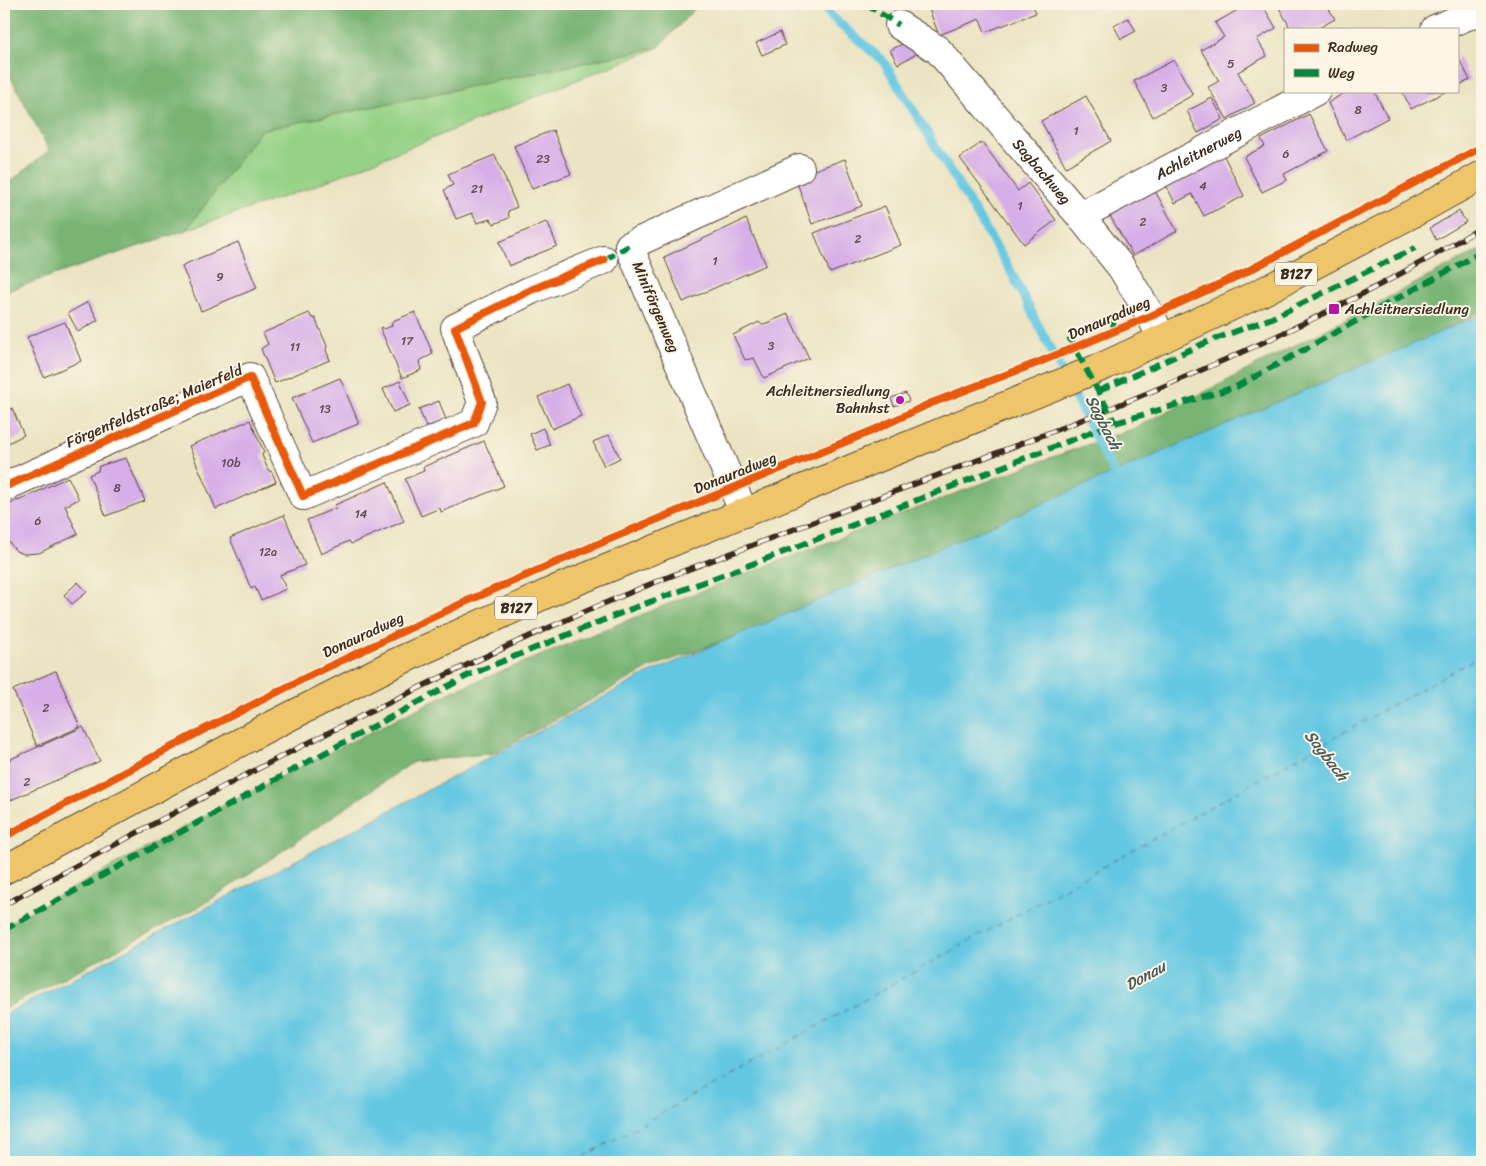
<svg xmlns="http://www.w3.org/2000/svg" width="1486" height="1166" viewBox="0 0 1486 1166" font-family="Sriracha,sans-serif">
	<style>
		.green { fill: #95d286; stroke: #687e52 }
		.forest { fill: #78b473; stroke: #5a6f48 }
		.water { fill: #64c7e2; stroke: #507880 }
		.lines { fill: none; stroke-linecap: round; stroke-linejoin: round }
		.stream { stroke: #64c7e2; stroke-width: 9 }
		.ferry { stroke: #475959; stroke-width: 1; stroke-dasharray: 6 5; stroke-linecap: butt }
		.building { fill: #d7afe8 }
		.street-casing { stroke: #554636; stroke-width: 30 }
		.primary-casing { stroke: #554636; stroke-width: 30 }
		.street { stroke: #fff; stroke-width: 28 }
		.primary { stroke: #eec569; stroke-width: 28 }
		.rail-casing { stroke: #3b2a1e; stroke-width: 5.5 }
		.rail { stroke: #fcf5e5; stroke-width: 4; stroke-dasharray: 11; stroke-linecap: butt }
		.quiet { stroke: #00873e; stroke-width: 6; stroke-dasharray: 12 6; stroke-linecap: butt }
		.cycleway-casing { stroke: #fcf5e5; stroke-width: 11 }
		.cycleway { stroke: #e8590c; stroke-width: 8 }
		.poi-dot { fill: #b5179e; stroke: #fcf5e5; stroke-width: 2 }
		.labels { text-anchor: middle; stroke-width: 4; stroke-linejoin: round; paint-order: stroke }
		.number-label { font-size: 12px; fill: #624b50 }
		.shield { fill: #fcf5e5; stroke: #75675a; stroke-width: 1 }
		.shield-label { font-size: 14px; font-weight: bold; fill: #3b2a1e }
		.street-label { font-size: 15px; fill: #3b2a1e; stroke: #fcf5e5 }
		.poi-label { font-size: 15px; fill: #3b2a1e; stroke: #fcf5e5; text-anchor: start }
		.water-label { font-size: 16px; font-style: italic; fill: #475959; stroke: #fcf5e5 }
	</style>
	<rect width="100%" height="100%" fill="#fcf5e5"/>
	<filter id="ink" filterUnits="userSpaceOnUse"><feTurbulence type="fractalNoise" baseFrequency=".02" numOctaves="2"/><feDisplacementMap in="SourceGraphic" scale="10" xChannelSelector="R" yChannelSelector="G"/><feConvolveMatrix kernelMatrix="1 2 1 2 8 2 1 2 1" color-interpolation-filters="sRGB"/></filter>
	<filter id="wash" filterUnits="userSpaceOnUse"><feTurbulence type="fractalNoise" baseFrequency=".0096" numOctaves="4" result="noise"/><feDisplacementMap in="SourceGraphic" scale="20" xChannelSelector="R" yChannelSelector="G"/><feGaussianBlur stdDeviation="1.12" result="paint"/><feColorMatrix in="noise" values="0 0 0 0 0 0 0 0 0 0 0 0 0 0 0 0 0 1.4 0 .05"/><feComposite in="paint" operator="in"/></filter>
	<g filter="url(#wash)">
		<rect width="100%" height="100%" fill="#ebe3c1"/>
		<path class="green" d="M659,47L306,189L186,230L261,130Z"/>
		<path class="forest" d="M4,4H699L659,47L261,130L186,230L4,292V187L49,150L4,64Z
			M1482,249V311L1444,330L1345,424L938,564L651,667L494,753L413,762L204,904L4,1009V926L230,802L453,691L675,601L1033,464L1135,428Z"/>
		<path class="water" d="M1482,314V1162H4V1015L647,674Z"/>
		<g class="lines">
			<path class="stream" d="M823,4L831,16L884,62L1009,268L1119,483"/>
			<path class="ferry" d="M574,1162L1482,655"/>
		</g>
		<g id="blocks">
			<path class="building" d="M927,4H1032L1036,13L985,32L980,19L939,35Z
				M1248,4H1262L1276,28L1257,39L1267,56L1238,72L1255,103L1227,119L1208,87L1219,81L1201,50L1224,37L1215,23Z
				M1277,4H1334L1328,7L1335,19L1317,29H1291Z
				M1128,18L1136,31L1121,39L1114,26Z
				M780,32L785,45L762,55L756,43Z
				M911,40L918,53L898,64L890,50Z
				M1457,55L1470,80L1457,86Z
				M1174,60L1193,95L1153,117L1134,81Z
				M1347,91H1374L1388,118L1346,140L1328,103Z
				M1402,91H1447L1411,109Z
				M1086,96L1111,141L1066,167L1041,121Z
				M1212,98L1223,119L1198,133L1187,111Z
				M1309,114L1328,151L1284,174L1287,180L1262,192L1244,157L1265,146L1261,139Z
				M553,130L571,174L532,189L514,146Z
				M982,142L1018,191L1028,183L1056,220L1024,244L960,158Z
				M1222,152L1244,196L1204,216L1192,194L1175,203L1163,179L1182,170L1185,176L1204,167L1201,162Z
				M495,155L517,207L508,211L509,218L494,224L490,219L477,223L472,213L456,219L444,190L453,185L448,174Z
				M845,159L862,206L812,224L795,177Z
				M1154,189L1177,231L1133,256L1109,214Z
				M885,206L901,245L830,273L814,233Z
				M1459,211L1466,222L1436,240L1430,228Z
				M746,219L766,265L683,302L664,257Z
				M546,222L548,223L557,246L509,266L499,242Z
				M238,242L257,288L201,311L182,267L183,265Z
				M88,302L98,320L78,332L68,313Z
				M415,312L433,354L419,361L421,370L402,378L380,328L381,327L384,329L392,326L391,323L395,320Z
				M309,313L312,318H315L327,346L326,350L330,360L275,383L261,349L268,344L263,333Z
				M788,314L809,358L764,378L754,358L745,360L733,335L759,322L762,325Z
				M65,322L81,361L44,377L27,337Z
				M340,378L358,421V424L312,443L292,398Z
				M400,381L410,405L393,412L383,389Z
				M567,384L581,416L552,429L538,397Z
				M906,393L909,401L894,406L891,398Z
				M439,401L446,420L426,427L419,409Z
				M12,408L24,435L4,445V412Z
				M250,420L264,452L262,455L268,470L272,472L276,482L216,509L189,446Z
				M543,428L550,445L537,450L530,434Z
				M609,435L620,458L604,466L593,442Z
				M484,441L504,486L441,512L440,508L421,516L405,479L424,471L423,467Z
				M126,458L145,501L106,516L89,475L98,471L99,466Z
				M68,477L79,499L65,506L78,534L39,553L24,554L16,551L8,541L4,533V508L17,500L18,501Z
				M387,482L404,521L351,544L349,541L321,554L307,520L336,508L335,505Z
				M284,515L305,565L280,575L286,589L261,600L255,587L251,589L230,538Z
				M78,582L87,592L72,604L64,595Z
				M55,671H56L80,727L37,746L13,690Z
				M83,727L100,761L4,803V762Z"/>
		</g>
	</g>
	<g filter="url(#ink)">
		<use href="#blocks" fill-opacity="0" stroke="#554636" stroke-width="1"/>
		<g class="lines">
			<g class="street-casing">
				<g id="street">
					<path id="s1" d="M899,25L938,50L1080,216L1121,267L1151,316L1162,339"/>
					<path d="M1435,29L1482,10"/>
					<path id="s2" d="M1080,216L1316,91"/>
					<path d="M4,487L250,377L303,496L474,423L482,402L455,328L531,290L604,260"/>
					<path d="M744,513L629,246L800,168"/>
				</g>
			</g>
			<g class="primary-casing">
				<path id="primary" d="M4,870L263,730L395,663L557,589L1106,365L1262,292L1423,208L1482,175"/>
			</g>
			<use href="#street" class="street"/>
			<use href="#primary" class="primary"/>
			<g class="rail-casing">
				<path id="rail" d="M4,905C212,791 421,679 641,588C684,570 728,555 771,538C1013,446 1260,362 1482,227"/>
			</g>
			<use href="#rail" class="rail"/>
			<path class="quiet" d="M865,4L899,25
				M604,260L629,246
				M1110,318L1116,330
				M1069,337L1115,423
				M1099,391L1207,342L1272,318L1415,248
				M4,930L289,772L469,675L631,609L763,560L1115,423L1236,387L1482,252"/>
			<g class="cycleway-casing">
				<path id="cycleway" d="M4,487L250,377L303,496L474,423L482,402L455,328L531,290L604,260
					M4,837L205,729L307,677L465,602L612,538L874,430L929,404L1037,363L1151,316L1244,273L1482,147"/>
			</g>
			<use href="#cycleway" class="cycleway"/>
		</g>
	</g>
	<g class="poi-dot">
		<rect x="1328" y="303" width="12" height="12" rx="2.5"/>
		<circle cx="900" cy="400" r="5"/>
	</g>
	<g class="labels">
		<g class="number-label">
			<text x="1231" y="68">5</text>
			<text x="1164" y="92">3</text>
			<text x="1358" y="114">8</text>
			<text x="1076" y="135">1</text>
			<text x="1286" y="158">6</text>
			<text x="543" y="163">23</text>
			<text x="1203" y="190">4</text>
			<text x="477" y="193">21</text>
			<text x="1020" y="210">1</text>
			<text x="1143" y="226">2</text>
			<text x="858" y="243">2</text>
			<text x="715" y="265">1</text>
			<text x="220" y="281">9</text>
			<text x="407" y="345">17</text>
			<text x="771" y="350">3</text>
			<text x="295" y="351">11</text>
			<text x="325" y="413">13</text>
			<text x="231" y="467">10b</text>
			<text x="117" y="492">8</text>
			<text x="361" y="518">14</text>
			<text x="38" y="525">6</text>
			<text x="268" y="556">12a</text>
			<text x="46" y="712">2</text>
			<text x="27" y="786">2</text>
		</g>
		<g class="shield">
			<rect x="1275" y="262.5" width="42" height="23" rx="4"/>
			<rect x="495" y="596.5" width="42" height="23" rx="4"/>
		</g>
		<g class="shield-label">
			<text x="1296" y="279">B127</text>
			<text x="516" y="613">B127</text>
		</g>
		<g class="street-label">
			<text dy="5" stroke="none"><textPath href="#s2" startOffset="134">Achleitnerweg</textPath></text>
			<text dy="5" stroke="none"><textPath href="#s1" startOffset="206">Sagbachweg</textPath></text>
			<text transform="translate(656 307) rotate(67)" y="5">Miniförgenweg</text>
			<text transform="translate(1109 318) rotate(-23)" y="5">Donauradweg</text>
			<text transform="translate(154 406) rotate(-23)" y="5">Förgenfeldstraße; Maierfeld</text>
			<text transform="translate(735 473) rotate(-22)" y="5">Donauradweg</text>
			<text transform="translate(363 635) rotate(-25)" y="5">Donauradweg</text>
		</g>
		<g class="poi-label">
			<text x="1345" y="314">Achleitnersiedlung</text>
			<text x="890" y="396" text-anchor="end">Achleitnersiedlung<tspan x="890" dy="17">Bahnhst</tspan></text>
		</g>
		<g class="water-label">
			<text transform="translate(1104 422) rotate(63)" y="6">Sagbach</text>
			<text transform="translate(1327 755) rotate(52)" y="6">Sagbach</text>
			<text transform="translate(1145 975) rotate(-29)" y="6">Donau</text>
		</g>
	</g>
	<rect width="1486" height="1166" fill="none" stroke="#fcf5e5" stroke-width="20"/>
	<rect x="1284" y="28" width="175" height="65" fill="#fcf5e5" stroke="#afa495"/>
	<rect x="1294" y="44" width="25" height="8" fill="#e8590c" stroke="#afa495"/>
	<text x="1328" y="52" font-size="15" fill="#3b2a1e">Radweg</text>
	<rect x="1294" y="69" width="25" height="8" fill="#00873e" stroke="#afa495"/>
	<text x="1328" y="78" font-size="15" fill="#3b2a1e">Weg</text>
</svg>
